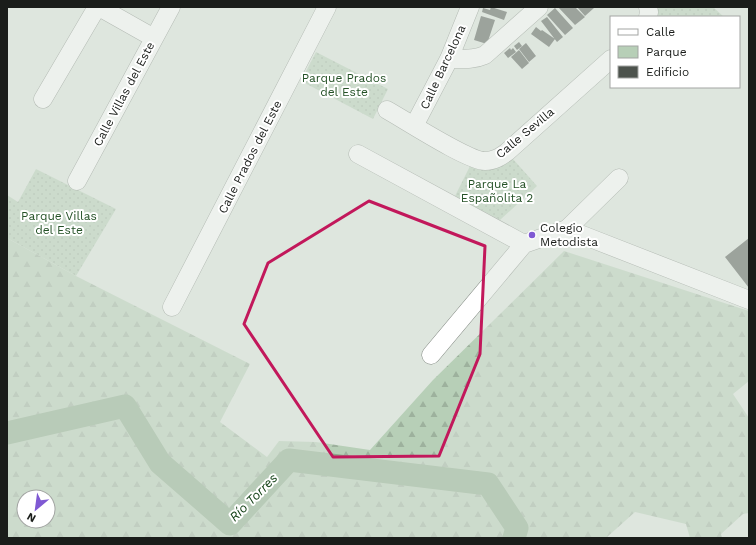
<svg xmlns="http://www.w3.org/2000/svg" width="756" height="545" viewBox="0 0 756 545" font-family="'Work Sans',sans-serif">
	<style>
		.green { fill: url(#green-dots) }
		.forest { fill: url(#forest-firs); fill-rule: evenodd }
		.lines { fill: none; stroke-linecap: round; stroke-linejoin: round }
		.river { stroke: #8baa8a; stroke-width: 23 }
		.building { fill: #4d534d }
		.minor-casing { stroke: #818881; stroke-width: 19 }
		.minor { stroke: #fff; stroke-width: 18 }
		.marked { fill: none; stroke: #c2185b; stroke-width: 3; stroke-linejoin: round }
		.poi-dot { fill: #7f59d3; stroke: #fff; stroke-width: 1.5 }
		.labels { text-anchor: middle; stroke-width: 4; stroke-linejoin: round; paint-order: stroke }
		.street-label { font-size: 12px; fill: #1a1d1a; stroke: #fff }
		.park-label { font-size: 12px; fill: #245126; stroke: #fff }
		.poi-label { font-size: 12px; fill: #1a1d1a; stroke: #fff; text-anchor: start }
		.water-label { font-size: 13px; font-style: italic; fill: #124015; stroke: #fff }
	</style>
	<defs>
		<pattern id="green-dots" width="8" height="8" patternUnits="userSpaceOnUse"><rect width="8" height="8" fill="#b7cfb7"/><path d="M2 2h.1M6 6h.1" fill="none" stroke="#9db19d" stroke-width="1.8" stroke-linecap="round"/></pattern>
		<pattern id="forest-firs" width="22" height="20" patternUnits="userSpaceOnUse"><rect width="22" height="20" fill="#b7cfb7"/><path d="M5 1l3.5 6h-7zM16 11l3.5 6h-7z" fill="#9db19d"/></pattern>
	</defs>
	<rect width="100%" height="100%" fill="#dee6de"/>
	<path class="green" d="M658,7H713L724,17H658Z
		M316,52L388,89L373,119L301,81Z
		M513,159L537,186L500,220L455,196L470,166L499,167Z
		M36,169L116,209L76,276L7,238V195L18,202Z"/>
	<path class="forest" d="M7,238L76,276L250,364L220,422L267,457L279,441L316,442L370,450L433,380L564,251L749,311V381L733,394L749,418V513L743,514L721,534L722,538H690L686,524L635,512L606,538H7ZM24,497H48V521H24Z"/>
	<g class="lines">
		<path class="river" d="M7,433L125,406L160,463L230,524L289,460L488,484L517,528L514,538"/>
	</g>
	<path class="building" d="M491,7L507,12L504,20L482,12L483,8L490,10Z
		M558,7H575L585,17L575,25Z
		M577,7H594V8L585,16Z
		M555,8L573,28L565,35L547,15Z
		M481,16L495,20L487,44L474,40Z
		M547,17L563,37L557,42L541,21Z
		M536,27L541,31L542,30L555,39L549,47L531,34Z
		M519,42L522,46L517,50L514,46Z
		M526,43L536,56L529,62L519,49Z
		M510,48L511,50L513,48L516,52L508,58L504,53Z
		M519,50L529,63L522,69L511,57Z
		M749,238V288L725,257Z"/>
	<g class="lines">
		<g class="minor-casing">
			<path id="minor" d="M99,7L154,38
				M648,7L649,12L648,17
				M449,59C462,59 474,60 485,55L539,7
				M43,99L97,7
				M387,110C405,120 468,161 485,161C494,161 500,157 507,152L611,59
				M414,126L449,59L470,7
				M358,154L524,244L567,229L619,178
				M77,181L171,7
				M567,229L749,300
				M172,307L327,7
				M431,355L524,244"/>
		</g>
		<use href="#minor" class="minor"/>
	</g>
	<path d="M0 0H756V545H0ZM369,201L485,246L480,354L439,456L333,457L244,324L268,263Z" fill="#dee6de" fill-opacity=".55" fill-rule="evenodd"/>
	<path class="marked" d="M369,201L485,246L480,354L439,456L333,457L244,324L268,263Z"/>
	<circle class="poi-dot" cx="532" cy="235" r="4"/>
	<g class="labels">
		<g class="street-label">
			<text transform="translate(443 67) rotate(-65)" y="4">Calle Barcelona</text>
			<text transform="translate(124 94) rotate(-62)" y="4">Calle Villas del Este</text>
			<text transform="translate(525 133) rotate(-40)" y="4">Calle Sevilla</text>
			<text transform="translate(250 157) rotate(-63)" y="4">Calle Prados del Este</text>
		</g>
		<g class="park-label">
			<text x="344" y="82">Parque Prados<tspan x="344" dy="14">del Este</tspan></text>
			<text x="497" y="188">Parque La<tspan x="497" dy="14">Españolita 2</tspan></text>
			<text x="59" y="220">Parque Villas<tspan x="59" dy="14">del Este</tspan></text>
		</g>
		<g class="poi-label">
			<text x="540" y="232">Colegio<tspan x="540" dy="14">Metodista</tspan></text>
		</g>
		<g class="water-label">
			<text transform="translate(253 497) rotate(-45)" y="5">Río Torres</text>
		</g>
	</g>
	<rect width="756" height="545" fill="none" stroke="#1a1d1a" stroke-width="16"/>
	<rect x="610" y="16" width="130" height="72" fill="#ffffff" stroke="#a3a5a3"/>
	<rect x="618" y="29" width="20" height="6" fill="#ffffff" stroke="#a3a5a3"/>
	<text x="646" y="36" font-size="12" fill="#1a1d1a">Calle</text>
	<rect x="618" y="46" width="20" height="12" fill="#b7cfb7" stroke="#a3a5a3"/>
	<text x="646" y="56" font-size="12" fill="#1a1d1a">Parque</text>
	<rect x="618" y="66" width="20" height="12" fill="#4d534d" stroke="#a3a5a3"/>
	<text x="646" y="76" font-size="12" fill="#1a1d1a">Edificio</text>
	<g transform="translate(36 509) rotate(209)"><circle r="19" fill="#ffffff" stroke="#a3a5a3"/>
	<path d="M0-3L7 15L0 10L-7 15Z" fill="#7f59d3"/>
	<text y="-6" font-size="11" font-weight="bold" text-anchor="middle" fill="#1a1d1a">N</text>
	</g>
</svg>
